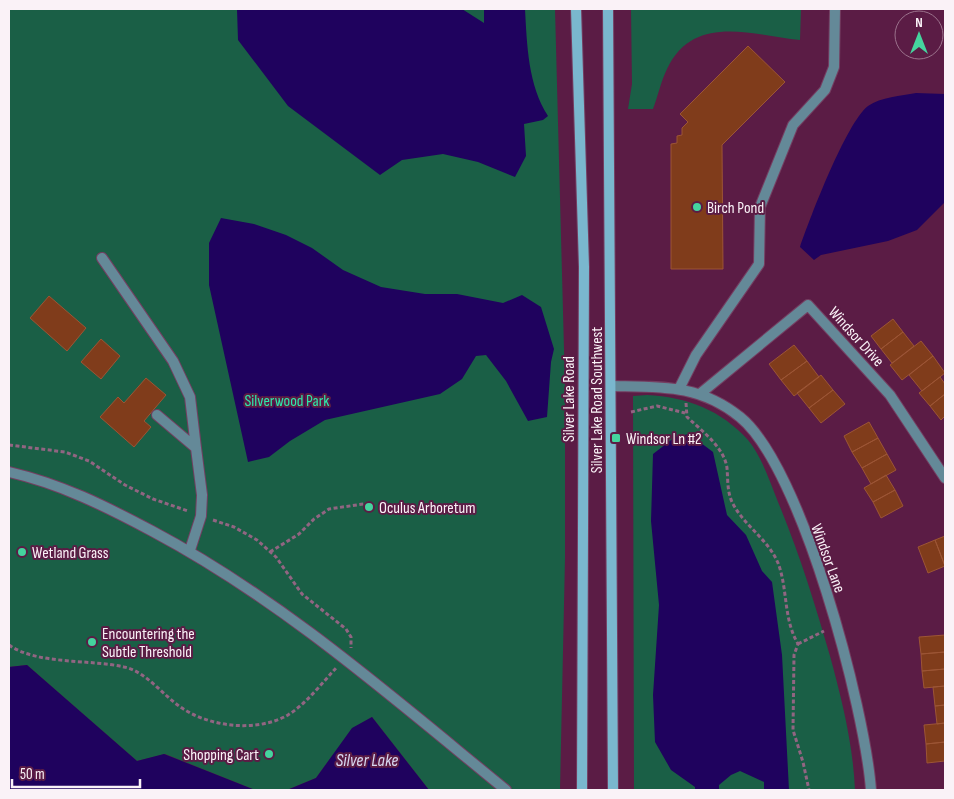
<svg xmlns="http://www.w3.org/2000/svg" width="954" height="799" viewBox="0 0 954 799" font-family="'Sofia Sans Condensed',sans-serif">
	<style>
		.green { fill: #1a5f46 }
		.water { fill: #1f025e }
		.building { fill: #803c1b; stroke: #9c5535 }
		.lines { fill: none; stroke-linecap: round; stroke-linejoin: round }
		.service-casing { stroke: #743e61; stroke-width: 12 }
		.minor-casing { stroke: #743e61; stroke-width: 12 }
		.secondary-casing { stroke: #743e61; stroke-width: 12 }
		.path { stroke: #916582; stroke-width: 3; stroke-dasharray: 4 2.5; stroke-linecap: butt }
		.service { stroke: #648998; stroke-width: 10 }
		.minor { stroke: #648998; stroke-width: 10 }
		.secondary { stroke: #7ab7ce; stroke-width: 10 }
		.poi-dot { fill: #45d49e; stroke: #5b1c45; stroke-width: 2 }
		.labels { text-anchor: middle; stroke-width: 4; stroke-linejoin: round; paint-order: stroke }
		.poi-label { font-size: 16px; fill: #faf2f7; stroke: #5b1c45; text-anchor: start }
		.street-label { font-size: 16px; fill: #faf2f7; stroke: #5b1c45 }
		.park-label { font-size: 16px; fill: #2debab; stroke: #5b1c45 }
		.water-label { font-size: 18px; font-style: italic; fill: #d7d8f1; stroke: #5b1c45 }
	</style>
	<rect width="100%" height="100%" fill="#5b1c45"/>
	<path class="green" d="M9,9H555L565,387V558L560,790H429L372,717L352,729L316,778L287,790H255L165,754L137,761L27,665L9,667Z
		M631,9H801L800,40C751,35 694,13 667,69C661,81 658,96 653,109H628L632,84Z
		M647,395C687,397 721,410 748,440C762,457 770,482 778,502C799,552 815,604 830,656C842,700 853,744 855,790H634L633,396Z"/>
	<path class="water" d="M237,9H462L484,23V9H525C527,45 528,85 548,116L543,120L524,124L526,156L515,177L478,162L443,154L402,160L380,175L288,106L238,40Z
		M916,93L945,94V202L917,230L888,241L821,255L814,260L800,247C810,218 846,123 868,106C881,97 901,96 916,93Z
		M221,218L254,224L286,235L312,248L343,270L381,287L425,294H457L503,303L522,295L541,307L554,349L551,362L547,417L528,421L506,381L486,355L476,356L462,379L440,394L325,420L290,441L269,457L248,462L209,285V243Z
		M689,434L713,452L727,515L746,535L762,571L772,582L782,655L789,790H764V782L740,771L731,775L719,785V790H695V787L671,770L655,742L653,695L659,605L651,521L653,454L675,437Z
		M27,665L137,761L164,754L255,790H9V667Z
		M372,717L429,790H287L316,778L352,728Z"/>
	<path class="building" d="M748,46L785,82L722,145L723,269H671V144L677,143V136L682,135V128L688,122L680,114Z
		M49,296L86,328L67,351L30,318Z
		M893,319L903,332L881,349L871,336Z
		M903,332L914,346L892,363L881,349Z
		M101,339L120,356L101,379L81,362Z
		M921,341L933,356L902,380L890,365Z
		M794,345L807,361L781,380L769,364Z
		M933,356L945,373L922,391L909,375Z
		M807,361L819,377L794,396L781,380Z
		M821,375L833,390L809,408L797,393Z
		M940,377L945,384V394L930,406L919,393Z
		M146,378L166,395L144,421L151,427L134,447L100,417L118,397L124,403Z
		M833,390L845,404L821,423L809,408Z
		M945,394V416L941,420L930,406Z
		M869,422L878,438L852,452L844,436Z
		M878,438L887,454L862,468L852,452Z
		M887,454L896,470L871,484L862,468Z
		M886,475L895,490L873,502L864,488Z
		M895,490L903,506L881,518L873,502Z
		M945,536V566L935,540Z
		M935,540L945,566L928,573L918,547Z
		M945,635V652L921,654L919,637Z
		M945,652V669L922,671L921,654Z
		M945,669V686L924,688L922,671Z
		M945,686V705L935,706L933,687Z
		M945,705V723L937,724L935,706Z
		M945,723V742L926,744L924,725Z
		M945,742V761L927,763L926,744Z"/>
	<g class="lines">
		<g class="service-casing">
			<path id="service" d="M102,258L173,361L190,397L196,448
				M157,415L196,448L202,495L201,516L190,550
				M9,472C61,484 105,506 152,531C282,600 392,697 506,790"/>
		</g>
		<g class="minor-casing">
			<path id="minor" d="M611,386C661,387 699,384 740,417C802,467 865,709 871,790
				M679,389L696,355L759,264L760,207L793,125L825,90L834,67L835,9
				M701,393L808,305L890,395L945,478"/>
		</g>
		<g class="secondary-casing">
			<path id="secondary" d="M576,9L584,267L582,790
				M608,9L613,790"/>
		</g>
		<path class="path" d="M686,403L687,417C702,431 724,447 727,468C728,479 727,491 732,502C743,525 768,539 778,563C788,589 783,618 798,644L794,655L793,730L803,762L809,790
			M631,412L657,406L685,413
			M9,445L65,452L89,461L125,485L153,499L188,511
			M213,520L234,527L257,540L276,557L302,594L346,629L351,637V648
			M270,552L299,534L314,519L329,509L370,503
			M798,644L824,631
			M9,645C37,665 90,659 124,667C145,671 162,694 179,706C208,727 256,733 288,715C307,703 322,683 337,667"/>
		<use href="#service" class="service"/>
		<use href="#minor" class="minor"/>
		<use href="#secondary" class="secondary"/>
	</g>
	<g class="poi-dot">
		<circle cx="697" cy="207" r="5"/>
		<rect x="611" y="433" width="10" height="10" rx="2.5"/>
		<circle cx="369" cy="507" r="5"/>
		<circle cx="22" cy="552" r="5"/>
		<circle cx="92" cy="642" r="5"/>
		<circle cx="269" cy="754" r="5"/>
	</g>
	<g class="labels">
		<g class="poi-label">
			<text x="707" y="213">Birch Pond</text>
			<text x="626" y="444">Windsor Ln #2</text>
			<text x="379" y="513">Oculus Arboretum</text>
			<text x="32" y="558">Wetland Grass</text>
			<text x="102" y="639">Encountering the<tspan x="102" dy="18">Subtle Threshold</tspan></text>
			<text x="259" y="760" text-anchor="end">Shopping Cart</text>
		</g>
		<g class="street-label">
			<text transform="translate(857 336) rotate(48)" y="6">Windsor Drive</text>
			<text transform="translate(568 399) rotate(-90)" y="6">Silver Lake Road</text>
			<text transform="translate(596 400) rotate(-90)" y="6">Silver Lake Road Southwest</text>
			<text transform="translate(829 558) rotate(70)" y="6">Windsor Lane</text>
		</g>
		<g class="park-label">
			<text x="287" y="406">Silverwood Park</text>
		</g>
		<g class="water-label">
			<text x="367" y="766">Silver Lake</text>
		</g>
	</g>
	<rect width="954" height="799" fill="none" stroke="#faf2f7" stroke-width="20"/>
	<g transform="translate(919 35)"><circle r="24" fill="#5b1c45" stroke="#9b728c"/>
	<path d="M0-4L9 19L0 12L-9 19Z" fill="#45d49e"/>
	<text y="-8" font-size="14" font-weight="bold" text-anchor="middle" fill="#faf2f7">N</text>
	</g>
	<path d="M12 779v8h128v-8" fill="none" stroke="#faf2f7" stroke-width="2.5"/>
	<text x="20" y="779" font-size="15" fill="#faf2f7" stroke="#5b1c45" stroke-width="4" paint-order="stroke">50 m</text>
</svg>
